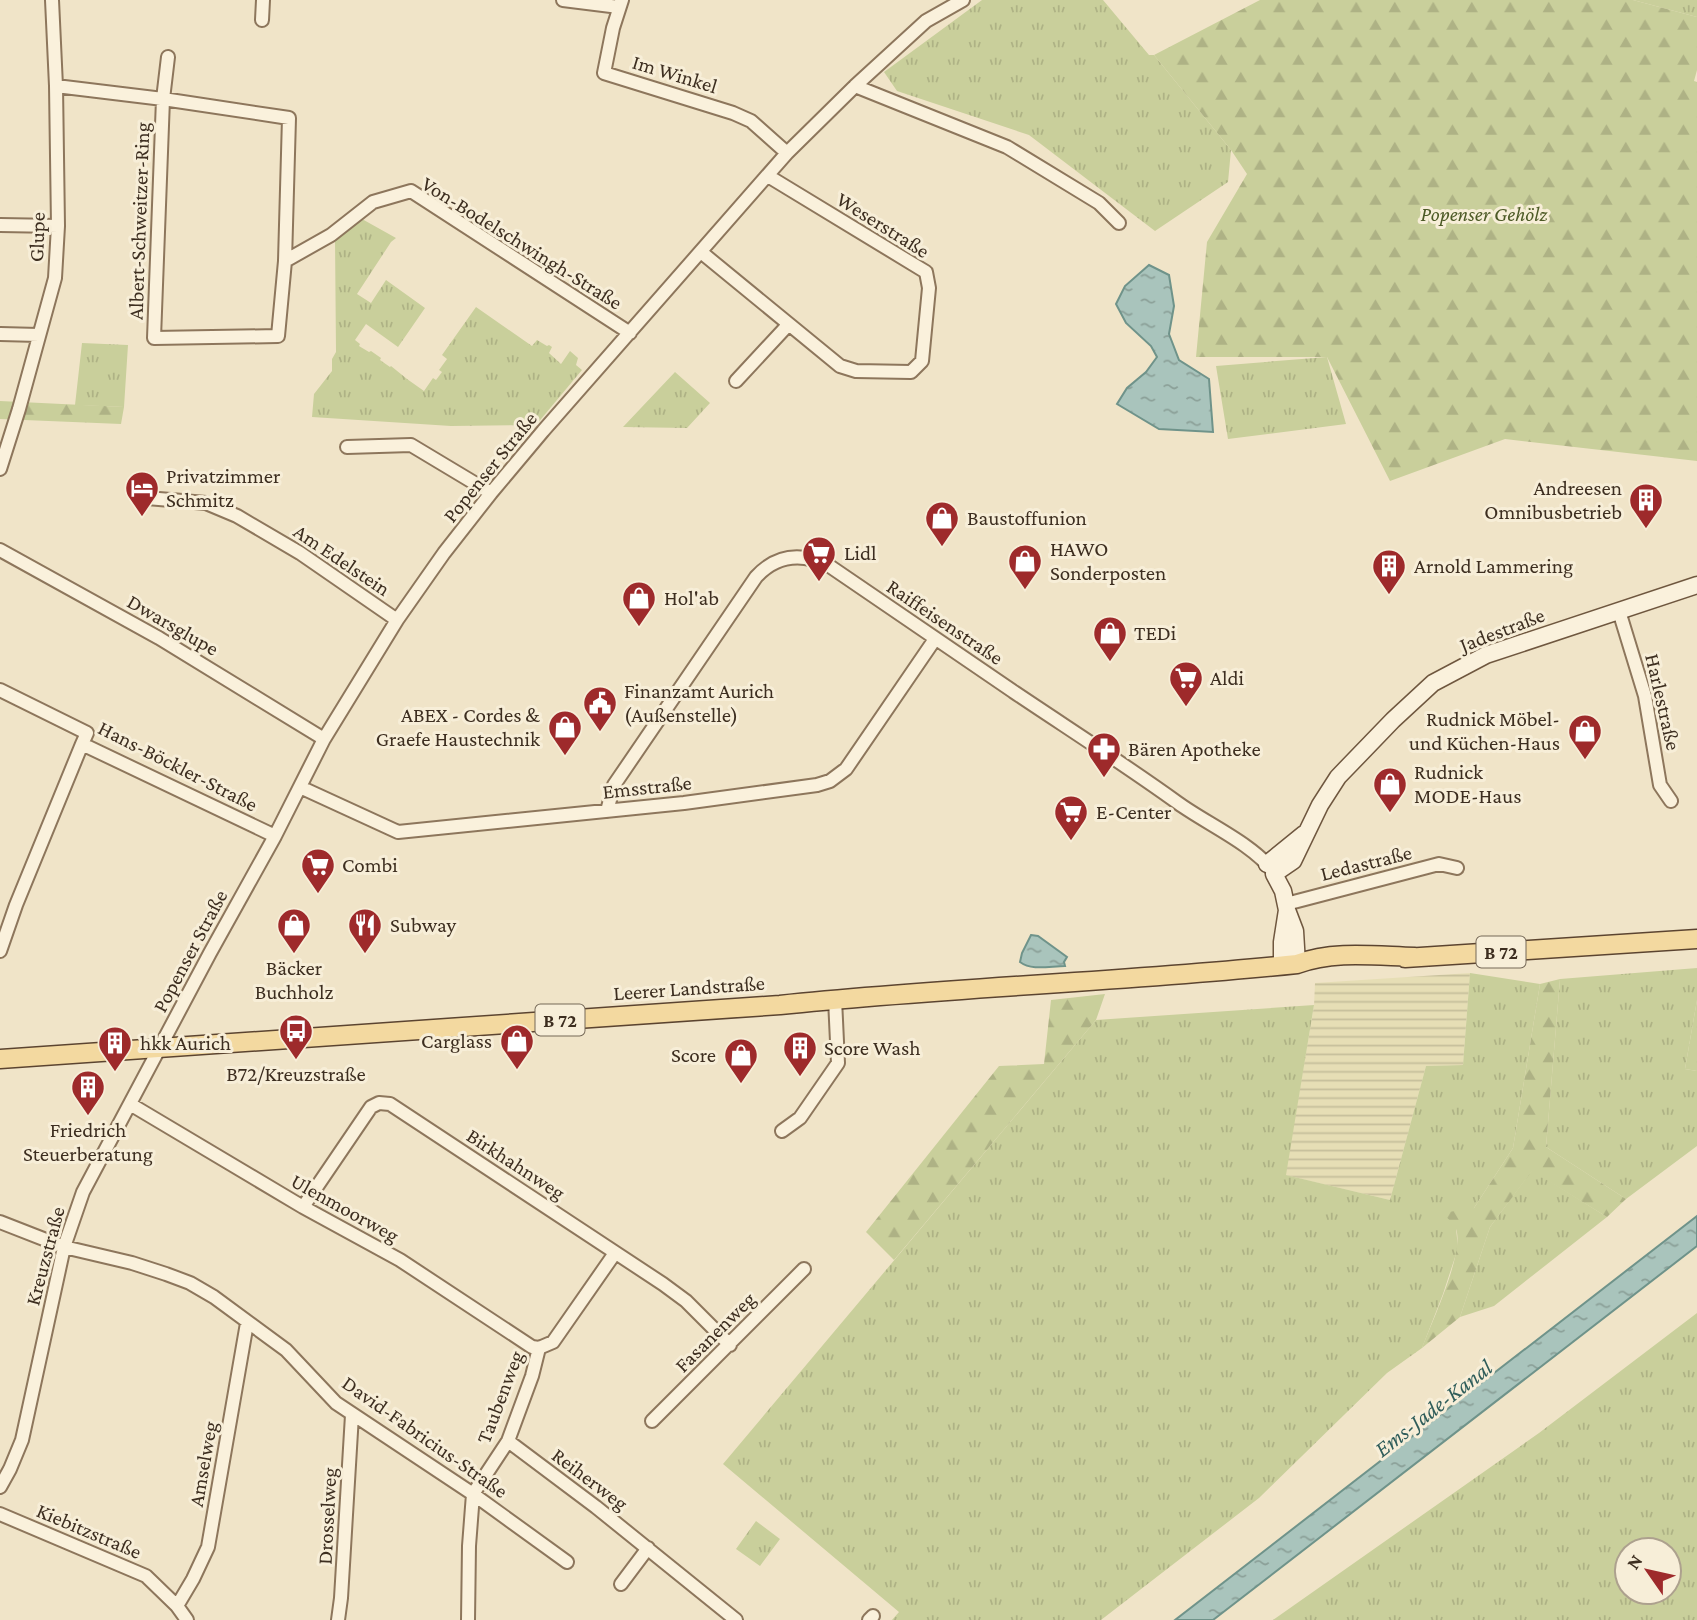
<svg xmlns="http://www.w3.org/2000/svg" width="1697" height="1620" viewBox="0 0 1697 1620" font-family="'Crimson Pro',serif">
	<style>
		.farmland { fill: url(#farmland-rules) }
		.grass { fill: url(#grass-tufts); fill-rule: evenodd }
		.forest { fill: url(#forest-firs) }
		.water { fill: url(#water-ripples); stroke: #6f938a; stroke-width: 2 }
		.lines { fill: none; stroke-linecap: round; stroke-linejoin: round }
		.street-casing { stroke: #8d765c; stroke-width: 16 }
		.secondary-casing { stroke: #6f573f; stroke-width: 19 }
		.primary-casing { stroke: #5b4430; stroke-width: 21 }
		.street { stroke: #faf1dc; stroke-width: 12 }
		.secondary { stroke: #faf1dc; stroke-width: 16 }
		.primary { stroke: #f3d9a0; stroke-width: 18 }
		.labels { text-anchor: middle; stroke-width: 6; stroke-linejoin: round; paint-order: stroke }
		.shield { fill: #f7eed8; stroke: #756857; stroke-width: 2 }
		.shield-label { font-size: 19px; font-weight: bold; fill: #3d2e20 }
		.street-label { font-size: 21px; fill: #3d2e20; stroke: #f7eed8 }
		.park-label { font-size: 21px; font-style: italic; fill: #4d5a26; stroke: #f7eed8 }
		.poi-label { font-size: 21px; fill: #3d2e20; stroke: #f7eed8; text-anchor: start }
		.water-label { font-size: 23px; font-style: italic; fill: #2f5d5a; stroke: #f7eed8 }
	</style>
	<defs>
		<pattern id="farmland-rules" width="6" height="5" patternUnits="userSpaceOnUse" patternTransform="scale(1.75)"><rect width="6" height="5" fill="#e6deb5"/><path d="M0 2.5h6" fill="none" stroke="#c6bf9b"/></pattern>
		<pattern id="grass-tufts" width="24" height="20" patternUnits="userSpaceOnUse" patternTransform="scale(1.75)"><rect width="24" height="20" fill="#c9cf9b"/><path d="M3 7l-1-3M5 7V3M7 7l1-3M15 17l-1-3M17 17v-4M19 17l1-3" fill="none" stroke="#aeb285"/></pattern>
		<pattern id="forest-firs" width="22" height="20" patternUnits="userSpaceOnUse" patternTransform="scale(1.75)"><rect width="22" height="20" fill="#c9cf9b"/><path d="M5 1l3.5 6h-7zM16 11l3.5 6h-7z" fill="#aeb285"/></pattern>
		<pattern id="water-ripples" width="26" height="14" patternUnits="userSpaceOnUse" patternTransform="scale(1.75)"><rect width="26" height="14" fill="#a9c4bc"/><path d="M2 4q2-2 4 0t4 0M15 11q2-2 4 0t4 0" fill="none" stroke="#8ba098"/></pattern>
	</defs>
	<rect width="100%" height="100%" fill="#f0e4c8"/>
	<path class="farmland" d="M1470,973L1463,1065L1426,1066L1390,1200L1285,1175L1314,1006L1315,983Z"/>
	<path class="grass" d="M982,0H1103L1149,55H1154L1231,150L1228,182L1155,231L1029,135L897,91L884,72Z
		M1633,0H1697V17Z
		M362,219L396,238L391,242L357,294L371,303L386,280L425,308L398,347L366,324L355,340L360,344L359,346L369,352L371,351L381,358L380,360L390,367L391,366L407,379L424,391L433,378L436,380L442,372L439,370L447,359L442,355L476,307L532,346L537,340L547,346L549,345L552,347L549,353L561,364L570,351L578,358L576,365L582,370L536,425L451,426L312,417L314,394L332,371V359L336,352L335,240Z
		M82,343L128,345L124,407L75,405Z
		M1327,357L1346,424L1228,439L1216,366Z
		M675,372L710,403L687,428L623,427Z
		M1697,968V1000L1685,1069L1697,1071V1146L1626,1199L1546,1147L1560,979Z
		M1470,973L1540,984L1513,1148L1474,1208L1456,1228L1458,1248L1443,1294L1422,1348L1387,1373L1259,1498L1101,1620H892L899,1612L723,1464L1096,1020L1314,1005L1286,1175L1390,1200L1426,1066L1463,1065Z
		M1532,1170L1607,1217L1494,1306L1460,1317L1490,1227Z
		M1697,1313V1620H1273L1539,1433ZM1669,1550V1592H1627V1550Z
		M756,1521L780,1539L760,1566L736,1549Z"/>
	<path class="forest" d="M1260,0H1633L1697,17V70L1694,81L1697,82V461L1505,439L1390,481L1327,357H1196L1207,242L1247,174L1231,150L1154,55Z
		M0,401L124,407L121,424L0,419Z
		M1560,979L1546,1147L1626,1199L1607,1217L1532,1171L1490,1227L1460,1317L1422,1348C1431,1324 1465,1252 1456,1229C1454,1223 1446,1217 1442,1213L1474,1208L1513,1148L1540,984Z
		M1105,994L1096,1020L894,1260L866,1232L999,1066L1044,1064L1051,1000Z
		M1697,1000V1071L1685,1069Z"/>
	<path class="water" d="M1149,265L1169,275L1174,306L1169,334L1179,360L1209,379L1213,432L1159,429L1117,404L1127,388L1146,372L1157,357L1151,346L1126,323L1116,304L1125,286Z
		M1031,935L1038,936L1067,957L1064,962L1065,966C1050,966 1032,971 1020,962L1022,953Z
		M1697,1216V1246L1213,1620H1175Z"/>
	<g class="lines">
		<g class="street-casing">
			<path id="street" d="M563,0L619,7
				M622,0L613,28L604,73L733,113L751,121L787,153
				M262,20L263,0
				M56,86L163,99L168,57
				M855,86L1007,147L1099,203L1119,223
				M163,99L289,118L285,261L278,336L154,338Z
				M0,225L58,226
				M701,252L840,366L856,371L911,372L922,361L929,288L926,272L768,176
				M285,261L331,235L373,202L411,191L630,333
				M0,334L39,335
				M736,381L788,325
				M347,447L411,445L491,493
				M0,469L19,409L55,278L58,226L56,86L52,0
				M147,498L206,503L237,516L300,553L397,620
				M0,550L159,638L324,739
				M1619,611L1645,696L1660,785L1671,801
				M0,690L87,733L82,744L275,836
				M300,787L398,832L684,803L817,785L830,781L846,769L935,639
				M607,811L614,785L756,577C777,554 802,553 828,565C890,608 952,650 1014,692C1069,729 1124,764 1178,803C1207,824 1251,843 1273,871
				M1286,904L1439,864L1457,868
				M0,951L16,905L82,744
				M130,1104L303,1207L400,1260L532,1347L539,1348
				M782,1131L800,1118L838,1063L835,999
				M303,1207L371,1107L379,1103L390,1104L663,1284L686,1301L730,1345
				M0,1222L64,1247L132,1263L166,1274L190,1283L214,1297L286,1350L336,1403L473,1494L567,1562
				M652,1421L804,1269
				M508,1441L596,1507L736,1620
				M0,1487L10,1469L22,1440L64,1247L83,1192L210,953L275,836L324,739L397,620L444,553L491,493L543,431L787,153L855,86L926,21L963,0
				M0,1514L146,1576L177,1606L187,1620
				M621,1584L648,1548
				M177,1606L193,1579L208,1547L247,1323
				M338,1620L341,1598L352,1415
				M468,1620L469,1546L473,1494L508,1441L532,1376L539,1348L553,1342L615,1253
				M869,1620L873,1616"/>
		</g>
		<g class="secondary-casing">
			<path id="secondary" d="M1267,864L1304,834
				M1297,964L1295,931L1287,910L1283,891L1274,874L1293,861L1320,805L1338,777L1393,720L1433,683L1486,655L1697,585
				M1282,966V942L1287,910"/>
		</g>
		<g class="primary-casing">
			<path id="primary" d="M1405,958L1697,939
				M0,1059L780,1005C952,987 1125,982 1297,964C1334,950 1376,956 1415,957"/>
		</g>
		<use href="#street" class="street"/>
		<use href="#secondary" class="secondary"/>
		<use href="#primary" class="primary"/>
	</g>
	<defs>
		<g id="hotel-pin" transform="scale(1.75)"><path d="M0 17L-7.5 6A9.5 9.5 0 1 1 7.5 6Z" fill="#9e2a2b" stroke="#f7eed8"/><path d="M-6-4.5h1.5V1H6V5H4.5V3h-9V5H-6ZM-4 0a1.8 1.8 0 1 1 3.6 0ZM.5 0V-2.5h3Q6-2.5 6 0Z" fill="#fff"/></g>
		<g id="building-pin" transform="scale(1.75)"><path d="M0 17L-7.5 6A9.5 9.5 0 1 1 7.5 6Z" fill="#9e2a2b" stroke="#f7eed8"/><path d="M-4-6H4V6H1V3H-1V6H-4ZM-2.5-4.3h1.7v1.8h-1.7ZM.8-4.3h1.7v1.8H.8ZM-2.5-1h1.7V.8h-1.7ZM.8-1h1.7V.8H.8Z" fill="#fff"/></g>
		<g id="shop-pin" transform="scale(1.75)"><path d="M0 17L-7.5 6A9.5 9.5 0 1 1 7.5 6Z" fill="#9e2a2b" stroke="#f7eed8"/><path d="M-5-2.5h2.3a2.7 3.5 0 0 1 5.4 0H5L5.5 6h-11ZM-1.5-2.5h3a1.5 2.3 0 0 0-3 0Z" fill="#fff"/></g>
		<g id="supermarket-pin" transform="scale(1.75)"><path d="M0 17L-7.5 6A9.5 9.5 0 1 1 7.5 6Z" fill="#9e2a2b" stroke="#f7eed8"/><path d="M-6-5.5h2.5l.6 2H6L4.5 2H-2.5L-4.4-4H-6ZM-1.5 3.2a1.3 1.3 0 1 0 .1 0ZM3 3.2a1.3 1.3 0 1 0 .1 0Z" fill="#fff"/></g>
		<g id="civic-pin" transform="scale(1.75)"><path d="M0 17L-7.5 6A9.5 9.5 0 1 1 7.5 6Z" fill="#9e2a2b" stroke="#f7eed8"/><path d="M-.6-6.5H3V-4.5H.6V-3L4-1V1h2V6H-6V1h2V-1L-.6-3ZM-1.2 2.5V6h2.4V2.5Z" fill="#fff"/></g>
		<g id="pharmacy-pin" transform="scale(1.75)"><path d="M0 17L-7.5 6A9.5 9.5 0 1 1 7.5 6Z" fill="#9e2a2b" stroke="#f7eed8"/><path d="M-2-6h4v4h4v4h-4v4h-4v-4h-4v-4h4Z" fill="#fff"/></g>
		<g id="restaurant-pin" transform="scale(1.75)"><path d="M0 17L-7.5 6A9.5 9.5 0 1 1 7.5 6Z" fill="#9e2a2b" stroke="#f7eed8"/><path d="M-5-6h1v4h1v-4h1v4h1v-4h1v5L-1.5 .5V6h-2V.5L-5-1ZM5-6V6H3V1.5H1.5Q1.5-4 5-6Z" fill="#fff"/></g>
		<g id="bus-pin" transform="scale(1.75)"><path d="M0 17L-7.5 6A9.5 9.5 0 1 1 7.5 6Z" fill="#9e2a2b" stroke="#f7eed8"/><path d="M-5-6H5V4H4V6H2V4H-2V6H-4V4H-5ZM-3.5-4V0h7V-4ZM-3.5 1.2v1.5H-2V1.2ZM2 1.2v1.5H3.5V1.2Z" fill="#fff"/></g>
	</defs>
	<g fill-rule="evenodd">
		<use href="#hotel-pin" x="142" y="488"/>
		<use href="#building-pin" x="1646" y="500"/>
		<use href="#shop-pin" x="942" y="518"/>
		<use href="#supermarket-pin" x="819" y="553"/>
		<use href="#shop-pin" x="1025" y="561"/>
		<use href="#building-pin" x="1389" y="566"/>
		<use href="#shop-pin" x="639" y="598"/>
		<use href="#shop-pin" x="1110" y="633"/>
		<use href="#supermarket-pin" x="1186" y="678"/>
		<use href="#civic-pin" x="600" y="703"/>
		<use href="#shop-pin" x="565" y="727"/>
		<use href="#shop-pin" x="1585" y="731"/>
		<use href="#pharmacy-pin" x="1104" y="749"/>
		<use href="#shop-pin" x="1390" y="784"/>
		<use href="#supermarket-pin" x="1071" y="812"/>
		<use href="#supermarket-pin" x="318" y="865"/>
		<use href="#shop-pin" x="294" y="925"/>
		<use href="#restaurant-pin" x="365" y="925"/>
		<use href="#bus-pin" x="296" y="1031"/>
		<use href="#shop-pin" x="517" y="1041"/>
		<use href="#building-pin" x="115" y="1043"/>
		<use href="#building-pin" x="800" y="1048"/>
		<use href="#shop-pin" x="741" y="1055"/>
		<use href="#building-pin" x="88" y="1087"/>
	</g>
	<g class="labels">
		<g class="shield">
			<rect x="1476.5" y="936.5" width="49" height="31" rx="5"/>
			<rect x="535.5" y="1004.5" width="49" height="31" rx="5"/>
		</g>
		<g class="shield-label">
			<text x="1501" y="959">B 72</text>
			<text x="560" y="1027">B 72</text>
		</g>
		<g class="street-label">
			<text transform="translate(675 74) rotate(17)" y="7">Im Winkel</text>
			<text transform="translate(139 221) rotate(-88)" y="7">Albert-Schweitzer-Ring</text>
			<text transform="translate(883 225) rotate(32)" y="7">Weserstraße</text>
			<text transform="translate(37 237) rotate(-88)" y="7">Glupe</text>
			<text transform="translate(522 243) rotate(32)" y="7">Von-Bodelschwingh-Straße</text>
			<text transform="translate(490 467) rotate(-51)" y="7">Popenser Straße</text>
			<text transform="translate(342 560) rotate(34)" y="7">Am Edelstein</text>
			<text transform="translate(945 622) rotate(34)" y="7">Raiffeisenstraße</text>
			<text transform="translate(173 625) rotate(30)" y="7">Dwarsglupe</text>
			<text transform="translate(1502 630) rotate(-21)" y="7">Jadestraße</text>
			<text transform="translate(1663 702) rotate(77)" y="7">Harlestraße</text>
			<text transform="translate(178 766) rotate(27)" y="7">Hans-Böckler-Straße</text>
			<text transform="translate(647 787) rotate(-6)" y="7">Emsstraße</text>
			<text transform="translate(1366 863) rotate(-14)" y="7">Ledastraße</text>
			<text transform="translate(190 951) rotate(-62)" y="7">Popenser Straße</text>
			<text transform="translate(689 988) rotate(-4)" y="7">Leerer Landstraße</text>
			<text transform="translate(516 1164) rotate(33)" y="7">Birkhahnweg</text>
			<text transform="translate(345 1208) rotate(29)" y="7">Ulenmoorweg</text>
			<text transform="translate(45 1256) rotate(-75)" y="7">Kreuzstraße</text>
			<text transform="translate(715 1332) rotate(-45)" y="7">Fasanenweg</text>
			<text transform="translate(500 1397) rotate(-69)" y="7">Taubenweg</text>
			<text transform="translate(425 1437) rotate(35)" y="7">David-Fabricius-Straße</text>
			<text transform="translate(203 1464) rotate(-80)" y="7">Amselweg</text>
			<text transform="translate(590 1479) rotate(37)" y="7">Reiherweg</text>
			<text transform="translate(327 1516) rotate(-87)" y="7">Drosselweg</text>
			<text transform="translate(89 1531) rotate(23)" y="7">Kiebitzstraße</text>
		</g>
		<g class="park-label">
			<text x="1484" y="221">Popenser Gehölz</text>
		</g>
		<g class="poi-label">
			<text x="166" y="483">Privatzimmer<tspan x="166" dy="24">Schmitz</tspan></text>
			<text x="1622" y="495" text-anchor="end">Andreesen<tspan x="1622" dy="24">Omnibusbetrieb</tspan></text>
			<text x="967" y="525">Baustoffunion</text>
			<text x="1050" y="556">HAWO<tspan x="1050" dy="24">Sonderposten</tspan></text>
			<text x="844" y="560">Lidl</text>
			<text x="1414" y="573">Arnold Lammering</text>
			<text x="664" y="605">Hol'ab</text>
			<text x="1134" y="640">TEDi</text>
			<text x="1210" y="685">Aldi</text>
			<text x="624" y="698">Finanzamt Aurich<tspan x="624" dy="24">(Außenstelle)</tspan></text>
			<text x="540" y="722" text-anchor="end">ABEX - Cordes &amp;<tspan x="540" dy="24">Graefe Haustechnik</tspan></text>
			<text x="1560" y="726" text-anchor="end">Rudnick Möbel-<tspan x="1560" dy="24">und Küchen-Haus</tspan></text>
			<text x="1128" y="756">Bären Apotheke</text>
			<text x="1414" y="779">Rudnick<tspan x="1414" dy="24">MODE-Haus</tspan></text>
			<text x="1096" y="819">E-Center</text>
			<text x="342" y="872">Combi</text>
			<text x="390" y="932">Subway</text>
			<text x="294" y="975" text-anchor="middle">Bäcker<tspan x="294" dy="24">Buchholz</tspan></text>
			<text x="492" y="1048" text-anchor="end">Carglass</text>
			<text x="140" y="1050">hkk Aurich</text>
			<text x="824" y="1055">Score Wash</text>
			<text x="716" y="1062" text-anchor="end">Score</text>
			<text x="296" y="1081" text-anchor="middle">B72/Kreuzstraße</text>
			<text x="88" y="1137" text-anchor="middle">Friedrich<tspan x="88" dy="24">Steuerberatung</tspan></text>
		</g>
		<g class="water-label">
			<text transform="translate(1433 1408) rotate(-38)" y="8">Ems-Jade-Kanal</text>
		</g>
	</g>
	<g transform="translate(1648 1571) rotate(304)"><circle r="33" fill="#f7eed8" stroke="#ada18e" stroke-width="2"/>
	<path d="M0-5L12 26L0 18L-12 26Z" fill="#9e2a2b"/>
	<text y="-10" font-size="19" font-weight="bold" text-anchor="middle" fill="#3d2e20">N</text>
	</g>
</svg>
